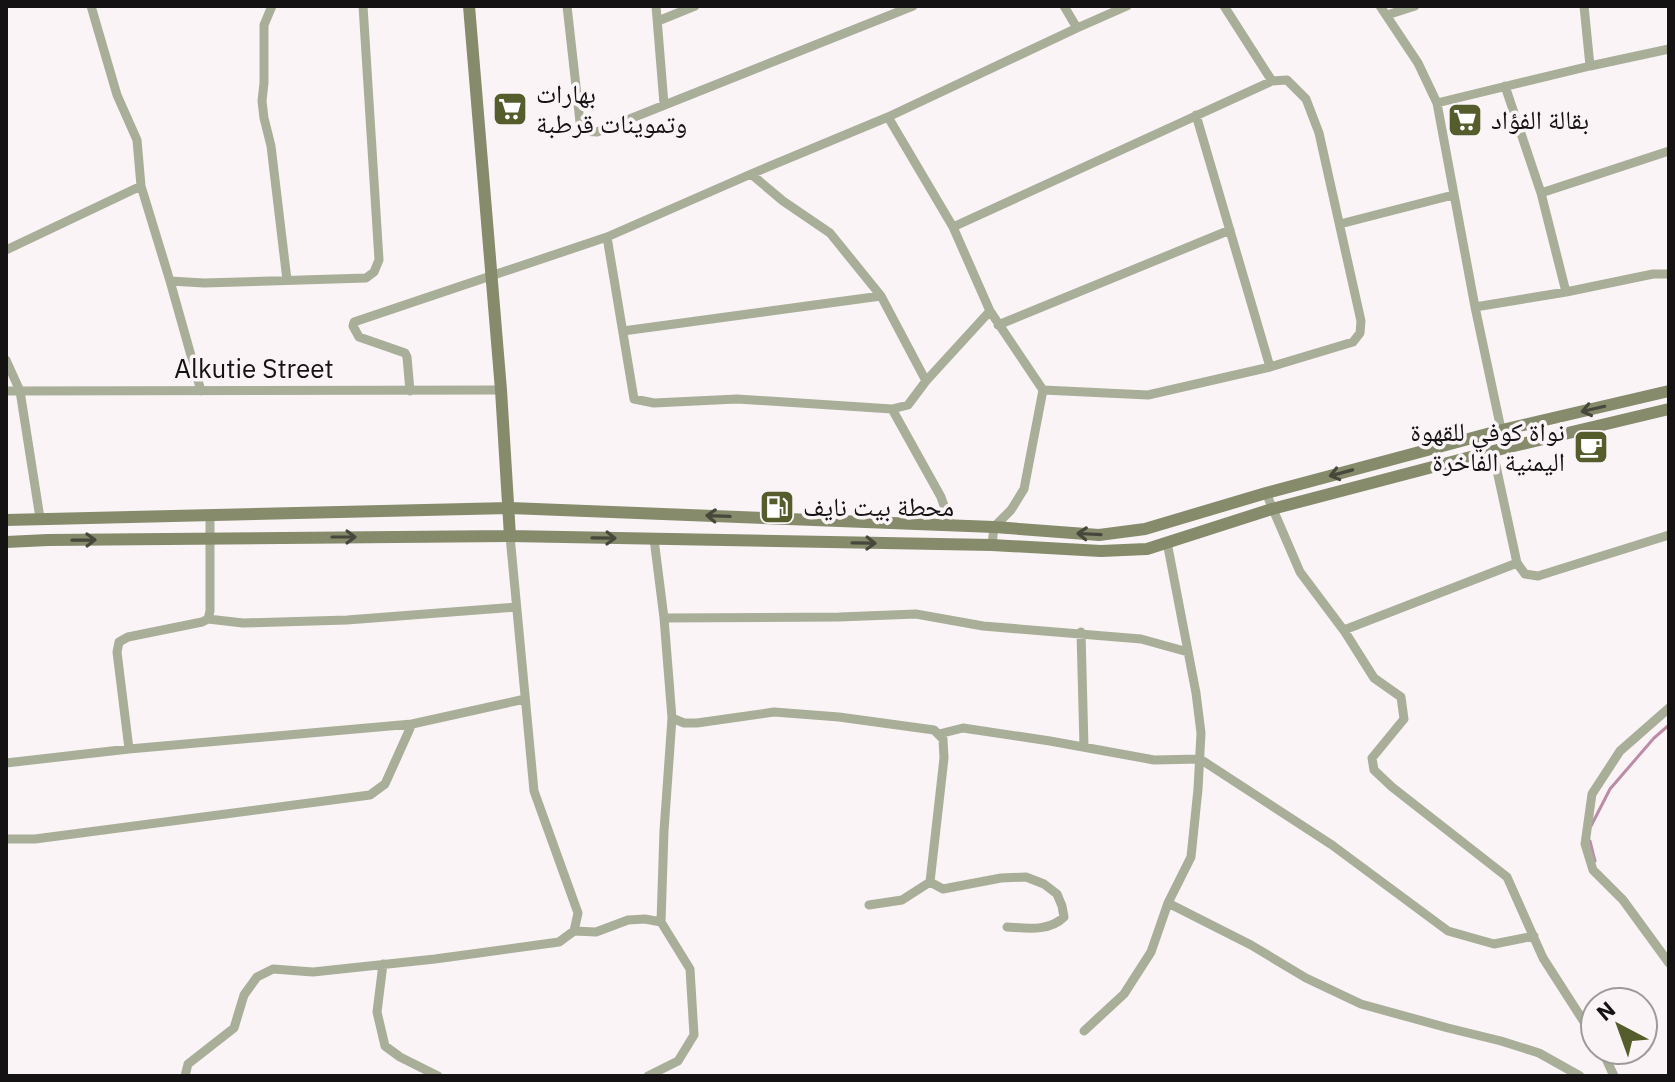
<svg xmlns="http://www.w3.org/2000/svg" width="1675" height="1082" viewBox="0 0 1675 1082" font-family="'IBM Plex Sans','Noto Naskh Arabic',sans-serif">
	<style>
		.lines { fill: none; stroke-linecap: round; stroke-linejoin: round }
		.stream { stroke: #bc8ba6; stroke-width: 3 }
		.street { stroke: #a9ae98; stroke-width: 9 }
		.secondary { stroke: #858b6b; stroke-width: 12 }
		.oneway { stroke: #47483b }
		.labels { text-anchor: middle; stroke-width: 7; stroke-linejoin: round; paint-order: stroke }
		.poi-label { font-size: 26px; fill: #141213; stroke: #faf4f7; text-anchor: start }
		.street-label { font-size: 26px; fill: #141213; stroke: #faf4f7 }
	</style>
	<rect width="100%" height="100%" fill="#faf4f7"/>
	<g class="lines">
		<path class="stream" d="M1591,826L1610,789L1654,738L1669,725
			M1590,841L1595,861"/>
		<path class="street" d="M91,6L117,95L137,140L141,186L170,281L201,391
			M272,6L264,25V83L262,101L264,118L271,146L287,280
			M567,6L581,131L597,132L913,6
			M656,6L664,104
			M1064,6L1077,28
			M1224,6L1272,81
			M1380,6L1418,63L1437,103L1475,307L1505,448
			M1584,6L1590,66
			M1387,15L1415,6
			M658,21L695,6
			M1505,86L1541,193L1566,292
			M1437,103L1590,66L1669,49
			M1196,115L1270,367
			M888,117L953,227L990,311L1043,390
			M751,174L783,201L830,233L881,296L926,381
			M1541,193L1669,151
			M1340,224L1453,195
			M953,227L1272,81L1287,80L1306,99L1319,133L1361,321L1360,333L1353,342L1270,367L1148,395L1043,390L1024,489L1011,510L994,527L992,545
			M607,237L634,399L654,403L737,399L892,409L908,405L926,381L990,311
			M6,250L141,186
			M170,281L204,283L366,278L374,272L379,260L363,6
			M1475,307L1566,292L1653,274H1669
			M998,325L1230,230
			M623,331L881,296
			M6,360L20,391L40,518
			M6,391L501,390
			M410,391L407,357L405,353L359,337L353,326L354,322L607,237L751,174L888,117L1077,28L1127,6
			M892,409L941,497L951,526
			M1493,452L1517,563L1525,574L1538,576L1669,535
			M1266,493L1300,572L1345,632L1374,678L1401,697L1404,719L1372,758L1374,770L1392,787L1507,877L1543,958L1595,1039
			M654,539L664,618L839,617L916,614L983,626L1141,639L1188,652
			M664,618L672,718L684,723H697L774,712L839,717L934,730L943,739L944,758L930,882L902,900L869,905
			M208,619L243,623L347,620L516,607
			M1344,630L1517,563
			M1081,632L1084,747
			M1669,708L1620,751L1592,794L1585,844L1593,870L1623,900L1669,963
			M939,734L963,728L1050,741L1154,760L1200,759L1332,845L1448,931L1494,944L1534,936
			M129,749L117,652L119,642L128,637L202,622L208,619L210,611V516
			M6,763L129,749L412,724L525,699
			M6,839H35L370,795L385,784L412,724
			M930,882L943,889L1001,878L1026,877L1044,884L1057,894L1062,906L1064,917C1049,932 1026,928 1007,927
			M1168,903L1251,945L1306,978L1361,1004L1448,1028L1501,1041L1539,1053L1580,1076
			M574,931L596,932L628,920L645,919L661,922
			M383,964L377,1012L385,1046L400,1057L438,1076
			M1084,1031L1124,994L1151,952L1168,903L1191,857L1198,789L1201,733L1196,693L1167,542
			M1602,1050L1614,1076
			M185,1076L188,1064L234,1028L244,995L257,977L273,969L313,972L435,959L559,942L574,931L578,913L534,791L510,536
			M648,1076L678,1061L694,1035L690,969L661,922L664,831L672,718"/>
		<path class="secondary" d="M469,6L501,390L510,536
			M6,520L510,508L994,527L1099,535L1145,529L1266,493L1502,430L1669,391
			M6,542L48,540L510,536L992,545L1101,551L1147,549L1272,509L1505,448L1669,409"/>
	</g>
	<defs><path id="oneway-shaft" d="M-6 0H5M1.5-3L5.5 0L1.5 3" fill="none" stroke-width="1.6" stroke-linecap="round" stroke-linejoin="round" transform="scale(2)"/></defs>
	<g class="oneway">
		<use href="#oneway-shaft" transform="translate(1593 409) rotate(167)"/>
		<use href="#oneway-shaft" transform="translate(1341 473) rotate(165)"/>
		<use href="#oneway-shaft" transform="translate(718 516) rotate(-178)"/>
		<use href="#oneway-shaft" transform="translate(1089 534) rotate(-177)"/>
		<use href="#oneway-shaft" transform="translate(344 537)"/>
		<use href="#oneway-shaft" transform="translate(604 538) rotate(1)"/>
		<use href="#oneway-shaft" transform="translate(84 540) rotate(-1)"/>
		<use href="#oneway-shaft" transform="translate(864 543) rotate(1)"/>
	</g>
	<defs>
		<g id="supermarket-square" transform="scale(1.8)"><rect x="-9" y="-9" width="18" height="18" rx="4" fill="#555d2c" stroke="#faf4f7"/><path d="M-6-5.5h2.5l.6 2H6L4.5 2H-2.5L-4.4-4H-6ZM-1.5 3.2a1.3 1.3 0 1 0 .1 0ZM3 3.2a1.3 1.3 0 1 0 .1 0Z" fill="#fff"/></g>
		<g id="cafe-square" transform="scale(1.8)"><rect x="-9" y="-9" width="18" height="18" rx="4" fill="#555d2c" stroke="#faf4f7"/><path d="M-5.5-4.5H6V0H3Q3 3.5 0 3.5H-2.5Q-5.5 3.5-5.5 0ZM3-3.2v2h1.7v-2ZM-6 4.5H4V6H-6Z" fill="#fff"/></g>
		<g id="fuel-square" transform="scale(1.8)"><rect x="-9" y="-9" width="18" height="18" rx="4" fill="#555d2c" stroke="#faf4f7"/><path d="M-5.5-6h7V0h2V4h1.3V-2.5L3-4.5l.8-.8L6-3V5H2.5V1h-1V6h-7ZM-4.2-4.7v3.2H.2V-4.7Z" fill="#fff"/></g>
	</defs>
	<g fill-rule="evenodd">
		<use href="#supermarket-square" x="510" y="109"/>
		<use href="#supermarket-square" x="1465" y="120"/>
		<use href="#cafe-square" x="1591" y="447"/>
		<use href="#fuel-square" x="777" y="507"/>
	</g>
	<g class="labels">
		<g class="poi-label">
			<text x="536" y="103">بهارات<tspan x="536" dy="30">وتموينات قرطبة</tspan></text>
			<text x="1491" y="129">بقالة الفؤاد</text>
			<text x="1565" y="441" text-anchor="end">نواة كوفي للقهوة<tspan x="1565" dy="30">اليمنية الفاخرة</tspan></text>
			<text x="803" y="516">محطة بيت نايف</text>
		</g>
		<g class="street-label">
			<text x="254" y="378">Alkutie Street</text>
		</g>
	</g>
	<rect width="1675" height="1082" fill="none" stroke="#141213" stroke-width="16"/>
	<g transform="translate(1619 1026) rotate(319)"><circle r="38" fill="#faf4f7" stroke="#9e9a9c" stroke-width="2"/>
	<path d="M0-6L14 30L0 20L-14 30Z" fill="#555d2c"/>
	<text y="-12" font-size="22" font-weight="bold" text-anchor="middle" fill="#141213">N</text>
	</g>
</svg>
